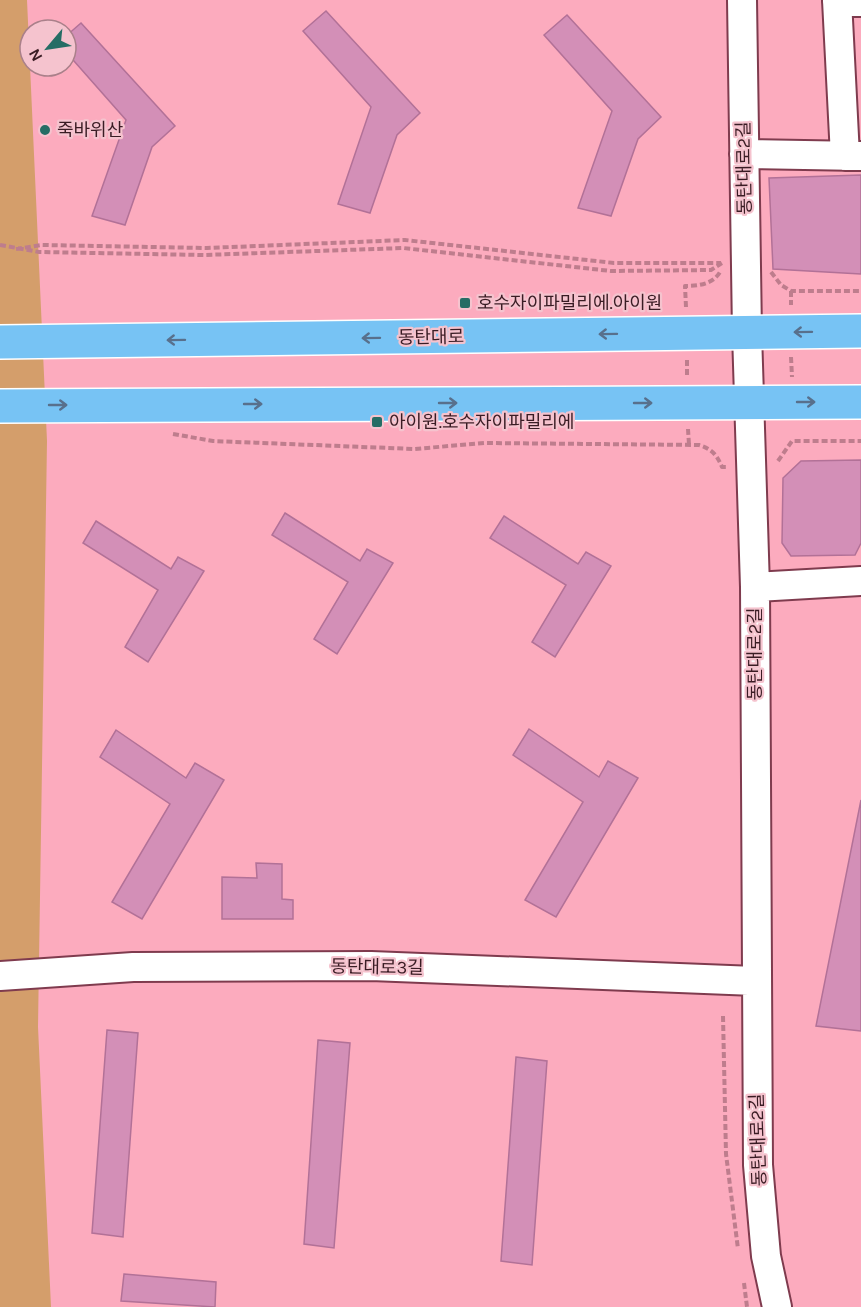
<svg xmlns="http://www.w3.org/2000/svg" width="861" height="1307" viewBox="0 0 861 1307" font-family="Karla,'Noto Sans KR',sans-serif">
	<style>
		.green { fill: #d49e6b }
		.building { fill: #d38fb7; stroke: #b27197; stroke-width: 1.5 }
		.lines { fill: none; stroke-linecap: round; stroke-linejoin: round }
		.minor-casing { stroke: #7f3b4e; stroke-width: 32 }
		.major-casing { stroke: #fff; stroke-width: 36 }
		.path { stroke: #be7d8d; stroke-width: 4; stroke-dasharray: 6 3; stroke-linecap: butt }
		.minor { stroke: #fff; stroke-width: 28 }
		.major { stroke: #77c3f4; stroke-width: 33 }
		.oneway { stroke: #58708c }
		.poi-dot { fill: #256d65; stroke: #f5c3ce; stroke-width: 2 }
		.labels { text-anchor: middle; stroke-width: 4.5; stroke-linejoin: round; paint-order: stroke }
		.poi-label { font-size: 18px; fill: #3a1c24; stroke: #f5c3ce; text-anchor: start }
		.street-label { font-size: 18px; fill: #3a1c24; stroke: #f5c3ce }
	</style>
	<rect width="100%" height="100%" fill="#fcabbe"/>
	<path class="green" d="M0,0H27L47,441L38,1027L51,1307H0Z"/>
	<path class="building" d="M326,11L420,113L397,135L370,213L338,204L371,107L303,31Z
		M567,15L661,117L638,139L611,216L578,208L612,111L544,35Z
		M81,23L175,126L152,147L125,225L92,216L126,120L66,52V36Z
		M861,175V274L773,269L769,178Z
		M861,460V543L855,555L791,556L782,543L783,478L801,461Z
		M285,513L360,561L367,549L393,563L337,654L314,639L348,582L272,535Z
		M504,516L578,564L586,552L611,566L555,657L532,642L566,585L490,538Z
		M96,521L171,569L178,557L204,571L148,662L125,647L158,590L83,543Z
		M529,729L599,777L608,761L638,778L556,917L525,900L583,802L513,755Z
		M116,730L186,778L195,763L224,780L142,919L112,902L170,804L100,757Z
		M861,800V1031L816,1026Z
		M256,863L282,864V899L293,900V919H222V877L257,878Z
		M107,1030L138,1033L123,1237L92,1233Z
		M318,1040L350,1043L334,1248L304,1244Z
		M516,1057L547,1061L532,1265L501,1261Z
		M124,1274L216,1282L215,1307L121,1301Z"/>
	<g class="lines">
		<g class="minor-casing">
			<path id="minor" d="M742,0L747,333L755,587L758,1165L766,1256L777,1307
				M837,0L845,156
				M837,2H861
				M744,154L861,156
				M755,587L861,581
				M0,976L133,967L371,966L755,981"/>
		</g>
		<g class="major-casing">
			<path id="major" d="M0,342L861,331
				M0,406L861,402"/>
		</g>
		<path class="path" d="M0,245L39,252L204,255L403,248L611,271L711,270L722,263
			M16,249L42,245L207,248L405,240L614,263H721
			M771,272L781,285L791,291H861
			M791,291V305
			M686,307L685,286C699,286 713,284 720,272
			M791,357L792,377
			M687,360V376
			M688,429L689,445
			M173,434L213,441L414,449L485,443L699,445C712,449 717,455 722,467H727
			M778,461L792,441H861
			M723,1016L726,1154L738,1249
			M744,1283L747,1307"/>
		<use href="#minor" class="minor"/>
		<use href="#major" class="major"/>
	</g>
	<defs><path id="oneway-shaft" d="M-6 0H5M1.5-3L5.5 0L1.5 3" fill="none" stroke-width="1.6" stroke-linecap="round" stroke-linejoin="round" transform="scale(1.5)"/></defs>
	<g class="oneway">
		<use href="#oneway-shaft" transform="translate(803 332) rotate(179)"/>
		<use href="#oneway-shaft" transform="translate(608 334) rotate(179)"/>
		<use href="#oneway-shaft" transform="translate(371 338) rotate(179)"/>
		<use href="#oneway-shaft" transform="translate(176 340) rotate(179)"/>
		<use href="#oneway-shaft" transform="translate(806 402)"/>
		<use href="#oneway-shaft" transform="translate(448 403)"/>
		<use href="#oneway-shaft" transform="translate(643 403)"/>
		<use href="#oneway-shaft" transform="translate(253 404)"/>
		<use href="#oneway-shaft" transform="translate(58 405)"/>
	</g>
	<g class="poi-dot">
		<circle cx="45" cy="130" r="6"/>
		<rect x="459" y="297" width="12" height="12" rx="3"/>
		<rect x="371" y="416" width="12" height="12" rx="3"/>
	</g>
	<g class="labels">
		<g class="poi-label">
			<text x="57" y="136">죽바위산</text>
			<text x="477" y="309">호수자이파밀리에.아이원</text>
			<text x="389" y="428">아이원.호수자이파밀리에</text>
		</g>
		<g class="street-label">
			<text transform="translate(744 168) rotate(-91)" y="6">동탄대로2길</text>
			<text transform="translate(431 337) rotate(-1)" y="6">동탄대로</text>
			<text transform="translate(755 654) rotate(-90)" y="6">동탄대로2길</text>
			<text transform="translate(377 967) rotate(1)" y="6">동탄대로3길</text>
			<text transform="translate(758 1140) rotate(-92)" y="6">동탄대로2길</text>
		</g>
	</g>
	<g transform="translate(48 48) rotate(241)"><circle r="28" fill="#f5c3ce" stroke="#aa808a" stroke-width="1.5"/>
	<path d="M0-4.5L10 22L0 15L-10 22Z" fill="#256d65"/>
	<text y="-9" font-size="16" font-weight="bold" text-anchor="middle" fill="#3a1c24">N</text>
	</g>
</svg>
